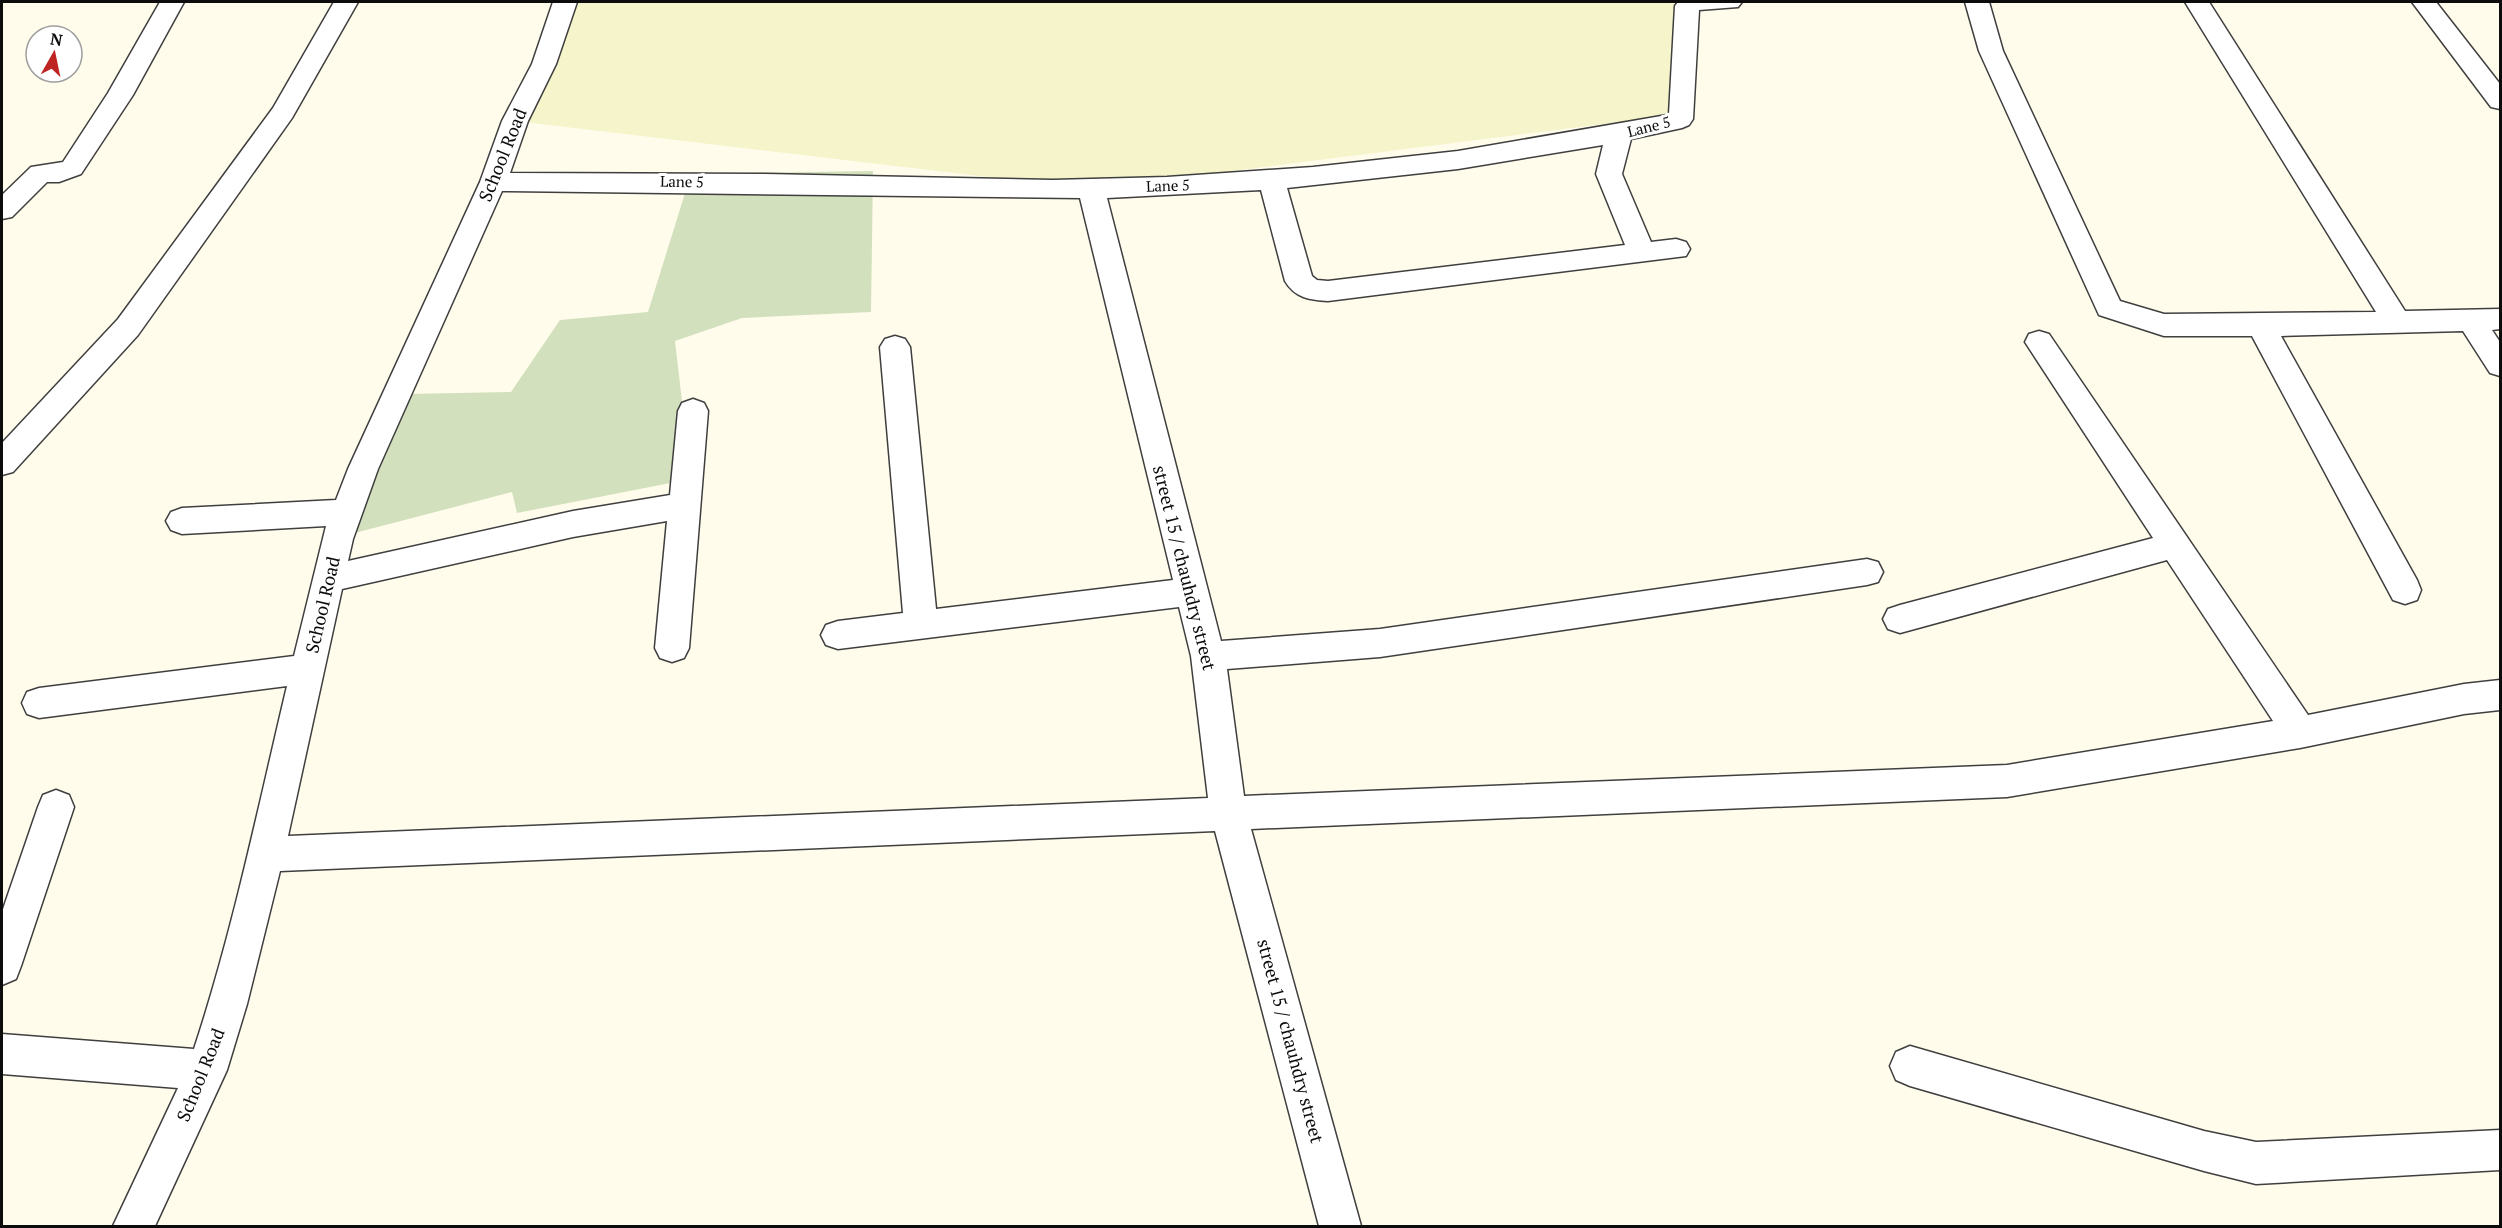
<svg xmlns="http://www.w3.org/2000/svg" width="2502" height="1228" viewBox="0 0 2502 1228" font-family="'PT Serif',serif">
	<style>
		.farmland { fill: #f5f4cb }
		.cemetery { fill: #d3e0bd }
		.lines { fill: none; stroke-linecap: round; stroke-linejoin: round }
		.minor-casing { stroke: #3f3f3f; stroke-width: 3 }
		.minor { fill: #fff; fill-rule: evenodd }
		.labels { text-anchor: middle; stroke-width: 6; stroke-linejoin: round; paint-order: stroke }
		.far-street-label { font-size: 15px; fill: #0c0c0c; stroke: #fff }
		.street-label { font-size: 18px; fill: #0c0c0c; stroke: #fff }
	</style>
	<rect width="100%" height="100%" fill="#fffceb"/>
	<path class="farmland" d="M559,2H1730L1690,3L1682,114L1091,189L515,121Z"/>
	<path class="cemetery" d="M873,171L871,312L742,318L675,341L691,479L517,513L512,492L347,535L405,394L511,392L560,320L648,312L691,174Z"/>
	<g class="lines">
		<g class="minor-casing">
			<path id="minor" d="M160,2H184L133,95L81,174L59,182H47L12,217L2,219V195L31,167L63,162L108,93Z
				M334,2H358L292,118L138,335L13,472L2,475V443L118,319L273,108Z
				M553,2H577L556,64L528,121L510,173L765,174L1053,180L1167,177L1313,167L1458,151L1667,115L1669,114L1675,6L1678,2H1742L1738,7L1699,10L1693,119L1689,125L1682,128L1631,139L1622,174L1651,242L1676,239L1686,242L1690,249L1686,256L1328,301C1310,300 1295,298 1285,281L1261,190L1107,198L1221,641L1380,629L1867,559L1878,562L1883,572L1878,582L1867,585L1380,657L1227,669L1244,796L2007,765L2273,721L2167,560L1900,633L1888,629L1883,619L1888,609L1900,605L2153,538L2025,342L2029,334L2039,331L2049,334L2308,715L2464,684L2500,680V710L2464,714L2300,748L2007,797L1251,829L1361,1226H1319L1215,831L280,871L247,1004L227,1070L155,1226H113L178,1088L2,1074V1034L194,1049C233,931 258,808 287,686L39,718L27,714L22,703L27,692L39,688L294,656L326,526L182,534L171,530L166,521L171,512L182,508L336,500L348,469L480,182L502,121L532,64ZM1603,145L1596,174L1625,245L1328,281L1317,280L1312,276L1287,188L1458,169ZM502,191L1080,198L1173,580L936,609L910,347L905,339L895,336L885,339L880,347L903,613L838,621L826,625L821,635L826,645L838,649L1179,607L1191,656L1208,798L288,836L342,589L573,537L667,521L655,648L660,658L672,662L684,658L689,648L708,411L704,403L693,399L682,403L678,411L670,495L573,511L348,561L353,539L378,469Z
				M1965,2H1989L2003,51L2120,301L2164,314L2376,312L2185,2H2209L2405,311L2500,309V329L2492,330L2500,342V376L2490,373L2463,331L2281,336L2417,580L2421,590L2417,600L2405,604L2393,600L2252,336H2164L2099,315L1979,51Z
				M2412,2H2436L2500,84V109L2491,107Z
				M56,790L69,795L74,807L21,966L16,979L2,985V912L38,807L43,795Z
				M1910,1046L2204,1131L2256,1142L2500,1130V1170L2256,1184L2204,1171L1910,1086L1896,1080L1890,1066L1896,1052Z"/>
		</g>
		<use href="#minor" class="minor"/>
	</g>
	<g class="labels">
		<g class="far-street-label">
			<text transform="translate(1649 127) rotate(-14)" y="5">Lane 5</text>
			<text transform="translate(682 182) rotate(1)" y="5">Lane 5</text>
			<text transform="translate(1168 186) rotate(-2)" y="5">Lane 5</text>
		</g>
		<g class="street-label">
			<text transform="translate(503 155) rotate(-68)" y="6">School Road</text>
			<text transform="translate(1184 568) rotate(76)" y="6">street 15 / chauhdry street</text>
			<text transform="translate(323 605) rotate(-77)" y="6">School Road</text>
			<text transform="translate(1290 1041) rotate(75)" y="6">street 15 / chauhdry street</text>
			<text transform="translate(201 1075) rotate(-68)" y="6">School Road</text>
		</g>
	</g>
	<rect width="2502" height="1228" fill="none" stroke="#0c0c0c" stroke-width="6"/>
	<g transform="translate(54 54) rotate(9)"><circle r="28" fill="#ffffff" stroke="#9e9e9e" stroke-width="1.5"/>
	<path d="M0-4.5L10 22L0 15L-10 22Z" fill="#be2422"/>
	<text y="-9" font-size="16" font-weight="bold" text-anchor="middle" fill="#0c0c0c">N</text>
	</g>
</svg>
